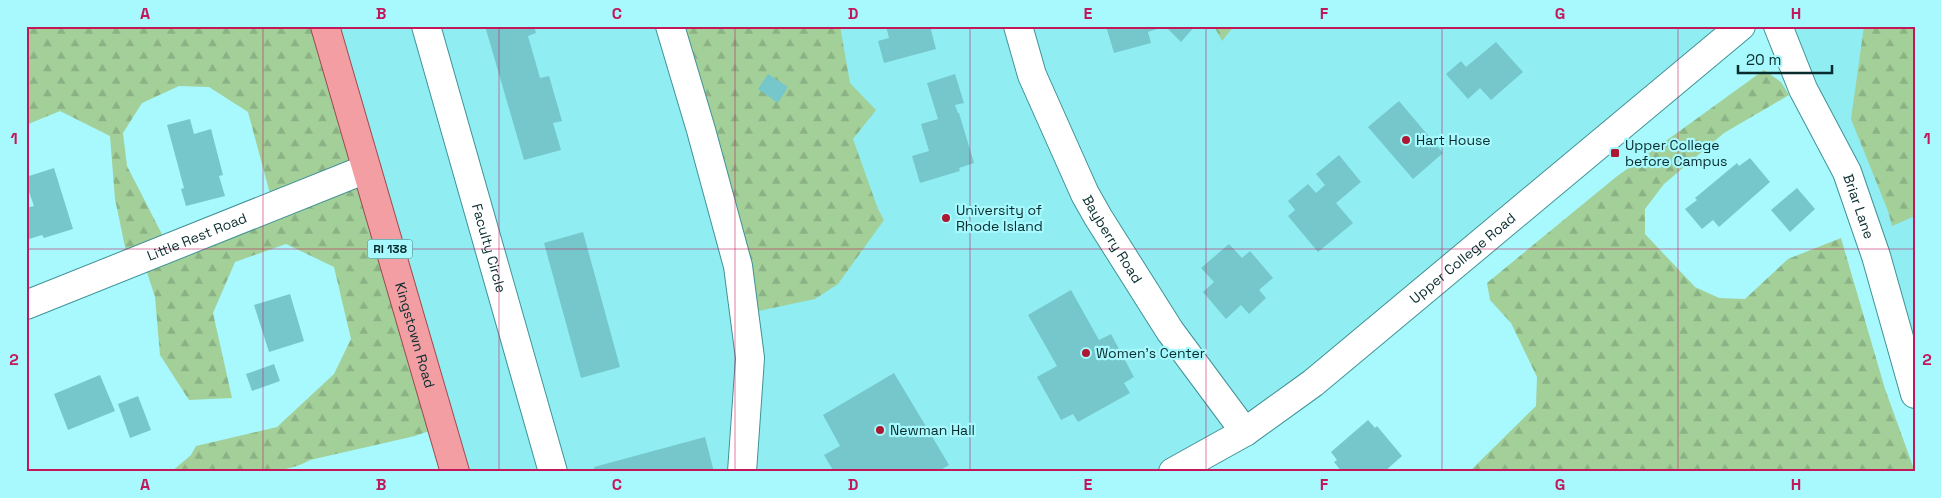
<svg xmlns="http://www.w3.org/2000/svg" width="1941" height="498" viewBox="0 0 1941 498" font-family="'Space Grotesk',sans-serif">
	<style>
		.built { fill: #90edf2 }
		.forest { fill: url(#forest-firs); fill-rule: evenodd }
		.building { fill: #75c7cb }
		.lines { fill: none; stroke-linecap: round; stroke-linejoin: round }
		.minor-casing { stroke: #409297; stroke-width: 30 }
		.major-casing { stroke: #9c4c52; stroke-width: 30 }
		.minor { stroke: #fff; stroke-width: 28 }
		.major { stroke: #f39ea3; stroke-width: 28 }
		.grid { fill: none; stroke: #c2185b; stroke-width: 1; stroke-opacity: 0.55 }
		.poi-dot { fill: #ad1830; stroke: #a7f9fd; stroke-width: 2 }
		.labels { text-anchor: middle; stroke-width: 4.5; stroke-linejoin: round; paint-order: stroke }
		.shield { fill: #a7f9fd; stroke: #386a6c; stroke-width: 1 }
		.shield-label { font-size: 12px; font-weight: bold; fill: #082c2e }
		.poi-label { font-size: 14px; fill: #082c2e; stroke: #a7f9fd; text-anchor: start }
		.street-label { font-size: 14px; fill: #082c2e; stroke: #a7f9fd }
		.neatline { fill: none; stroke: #c2185b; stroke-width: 2 }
		.grid-label { font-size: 16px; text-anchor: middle; font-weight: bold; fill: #c2185b }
	</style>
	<defs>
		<pattern id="forest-firs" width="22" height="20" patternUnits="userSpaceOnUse" patternTransform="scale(1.25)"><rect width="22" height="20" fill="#a3cf99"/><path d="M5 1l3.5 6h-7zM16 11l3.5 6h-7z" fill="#8bb284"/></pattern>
	</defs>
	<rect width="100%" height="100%" fill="#a7f9fd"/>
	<path class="built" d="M326,26H1742L1452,268L1173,472H455Z
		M1778,26H1915V394L1876,256Z"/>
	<path class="forest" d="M26,26H319L429,431L415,436L310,460C280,479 208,472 171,472L191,455L196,446L277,427L334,374L351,339L334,267L286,244L235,262L213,313L232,398L189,400L160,355L155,297L142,257L128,261L115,199L110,136L60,111L26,125ZM179,86L209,87L248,112L269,190L276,205L167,244L127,166L123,133L142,103Z
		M672,26H840L850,83L876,110L853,139L878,209L884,220L838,284L815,299L745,314Z
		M1214,26H1234L1222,41Z
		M1864,26H1915V216L1892,226L1888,211L1851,119Z
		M1764,70L1781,82L1789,95L1724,133L1664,184L1645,209V234L1695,287L1719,298L1745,299L1788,259L1841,238L1885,389L1915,472H1472L1471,470L1536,406L1537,377L1511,323L1490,300L1487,283L1616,177Z"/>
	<path class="building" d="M485,26H534L536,33L528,36L540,78L549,76L562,121L553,123L561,150L524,160Z
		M886,26H930L936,49L884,63L878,41L889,38Z
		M1106,26H1157V29L1148,32L1151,43L1114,53Z
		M1165,26H1195L1181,42Z
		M1496,42L1523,72L1491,100L1480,88L1468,99L1446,74L1461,61L1466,67Z
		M768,74L788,87L778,103L758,89Z
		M955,74L964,103L955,105L958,113H959L974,163L959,168L960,171L920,183L912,156L929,151L921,124L938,119L927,83Z
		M1399,101L1443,153L1413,179L1368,127Z
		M190,119L194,134L211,129L223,175L219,176L225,196L186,206L181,189L184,188L167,125Z
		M1339,155L1361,182L1336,203L1353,223L1318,252L1288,216L1295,210L1288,201L1308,184L1316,193L1325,185L1316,174Z
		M1750,158L1770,182L1719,227L1713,220L1702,229L1685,209L1697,200L1695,198L1737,163L1739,166Z
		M54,168L73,229L44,238L42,235L26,240V208L34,206L26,183V177Z
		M1797,188L1815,209L1790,232L1771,210Z
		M583,232L620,367L581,378L544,243Z
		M1229,244L1242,258L1250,251L1273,278L1259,290L1266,298L1249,314L1241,305L1226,319L1203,292L1214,282L1201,268Z
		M1071,290L1099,340L1111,334L1134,377L1124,383L1130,393L1078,422L1073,414L1061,420L1037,377L1057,366L1028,315Z
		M290,294L304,341L269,352L254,305Z
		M274,364L280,381L252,391L246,374Z
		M894,373L949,465L937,472H834L824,455L840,446L823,415Z
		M100,375L115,411L68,430L54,394Z
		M138,396L151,430L130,438L118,404Z
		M1368,420L1375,428L1377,426L1402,456L1384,472H1342L1334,462L1337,460L1331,452Z
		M705,437L714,472H595L594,467Z"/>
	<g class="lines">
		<g class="minor-casing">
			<g id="minor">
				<path id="s1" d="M426,26L553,472"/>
				<path d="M670,26L701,130L738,266L750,358L742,472"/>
				<path id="s2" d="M1018,26L1032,75L1085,194L1098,217L1170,331L1245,432"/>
				<path id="s3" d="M1778,26L1803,89L1847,172L1876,256L1915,394"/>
				<path id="s4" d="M26,305L366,169"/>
				<path id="s5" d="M1173,472L1245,432L1313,383L1741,26"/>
			</g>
		</g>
		<g class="major-casing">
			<g id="major">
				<path id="s6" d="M325,26L455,472"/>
			</g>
		</g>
		<use href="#minor" class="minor"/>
		<use href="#major" class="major"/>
	</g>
	<path class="grid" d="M263,26V472M499,26V472M735,26V472M970,26V472M1206,26V472M1442,26V472M1678,26V472M26,249H1915"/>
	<g class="poi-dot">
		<circle cx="1406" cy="140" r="5"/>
		<rect x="1610" y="148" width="10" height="10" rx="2.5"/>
		<circle cx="946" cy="218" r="5"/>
		<circle cx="1086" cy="353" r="5"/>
		<circle cx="880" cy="430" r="5"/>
	</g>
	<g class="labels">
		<rect class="shield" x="367.5" y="239.5" width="45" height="19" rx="4"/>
		<g class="shield-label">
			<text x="390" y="253">RI 138</text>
		</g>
		<g class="poi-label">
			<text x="1416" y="145">Hart House</text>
			<text x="1625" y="150">Upper College<tspan x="1625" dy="16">before Campus</tspan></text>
			<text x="956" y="215">University of<tspan x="956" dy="16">Rhode Island</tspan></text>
			<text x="1096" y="358">Women's Center</text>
			<text x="890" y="435">Newman Hall</text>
		</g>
		<g class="street-label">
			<text dy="5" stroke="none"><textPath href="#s3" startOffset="198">Briar Lane</textPath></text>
			<text dy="5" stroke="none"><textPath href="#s4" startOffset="184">Little Rest Road</textPath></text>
			<text dy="5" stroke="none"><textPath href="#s2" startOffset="234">Bayberry Road</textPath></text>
			<text dy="5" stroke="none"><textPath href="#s1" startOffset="231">Faculty Circle</textPath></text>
			<text dy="5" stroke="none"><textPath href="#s5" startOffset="361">Upper College Road</textPath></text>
			<text dy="5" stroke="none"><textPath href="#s6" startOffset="322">Kingstown Road</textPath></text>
		</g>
	</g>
	<rect width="1941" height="498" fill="none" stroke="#a7f9fd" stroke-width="55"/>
	<path d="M1738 65v8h94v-8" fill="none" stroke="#082c2e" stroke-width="2.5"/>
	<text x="1746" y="65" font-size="15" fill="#082c2e" stroke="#a7f9fd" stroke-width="4" paint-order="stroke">20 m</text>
	<rect x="28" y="28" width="1886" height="442" class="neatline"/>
	<g class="grid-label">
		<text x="145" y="19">A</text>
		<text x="381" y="19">B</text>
		<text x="617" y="19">C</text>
		<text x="853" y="19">D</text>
		<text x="1088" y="19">E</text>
		<text x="1324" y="19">F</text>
		<text x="1560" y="19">G</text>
		<text x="1796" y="19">H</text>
		<text x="14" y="144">1</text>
		<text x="1927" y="144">1</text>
		<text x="14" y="365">2</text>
		<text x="1927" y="365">2</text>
		<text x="145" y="490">A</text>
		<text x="381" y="490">B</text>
		<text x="617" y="490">C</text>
		<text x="853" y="490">D</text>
		<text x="1088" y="490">E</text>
		<text x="1324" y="490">F</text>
		<text x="1560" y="490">G</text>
		<text x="1796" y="490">H</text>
	</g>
</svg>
